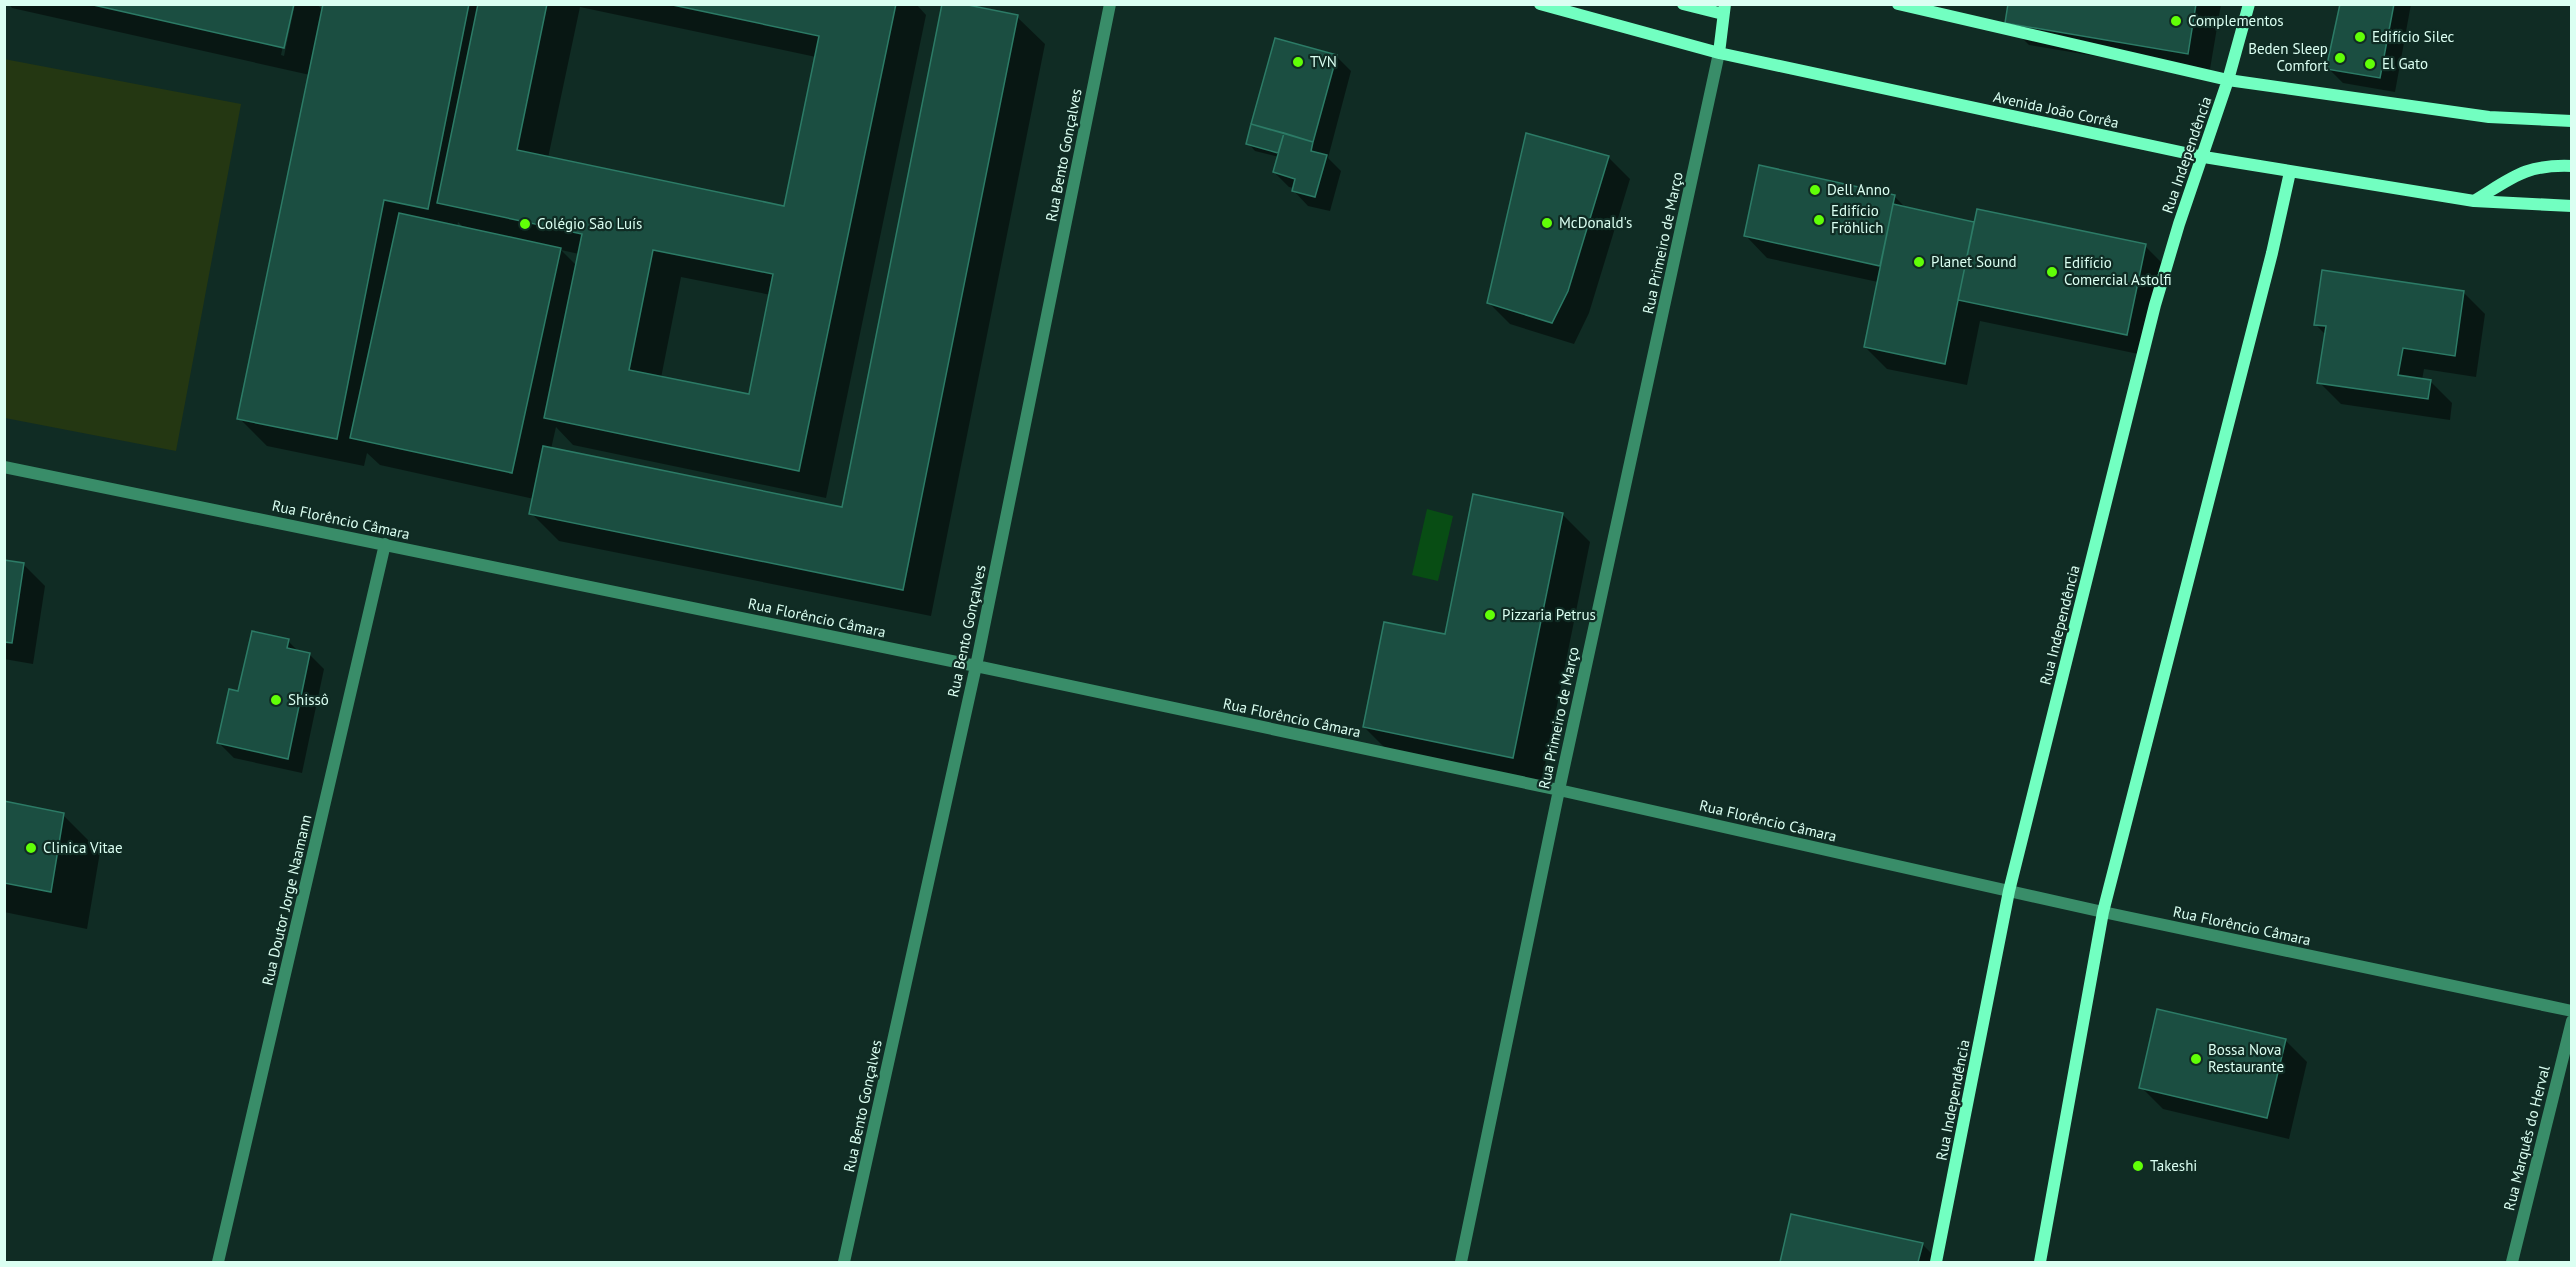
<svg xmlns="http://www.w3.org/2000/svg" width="2576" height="1267" viewBox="0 0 2576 1267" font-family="'PT Sans',sans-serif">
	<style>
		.pitch { fill: #243712 }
		.water { fill: #084d14 }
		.shadow { fill: #0007; fill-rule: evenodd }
		.building { fill: #1b4e41; stroke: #2c7b66; stroke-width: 1.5; fill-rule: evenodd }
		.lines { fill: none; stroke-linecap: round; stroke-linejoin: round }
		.street { stroke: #398d69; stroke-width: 12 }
		.secondary { stroke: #72ffc1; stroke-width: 12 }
		.poi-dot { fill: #61ff07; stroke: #102c24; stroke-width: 2 }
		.labels { text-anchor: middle; stroke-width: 4.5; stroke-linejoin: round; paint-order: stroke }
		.poi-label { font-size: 15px; fill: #dbfff2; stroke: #102c24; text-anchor: start }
		.street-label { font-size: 15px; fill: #dbfff2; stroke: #102c24 }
	</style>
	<rect width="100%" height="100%" fill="#102c24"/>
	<path class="pitch" d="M4,59L241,104L176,451L5,418Z"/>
	<path class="water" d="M1427,509L1453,516L1438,581L1412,575Z"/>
	<path class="shadow" d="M9,4H292L281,55L284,56L295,4H317L323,11L325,4H916L926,15L826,498L573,445L556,427L551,449L843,508L1017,17L1045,44L931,616L559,541L531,513L534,499L380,465L367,453L364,466L267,446L239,418L310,75L12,8ZM580,7L816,57L785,208L548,158ZM458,222L465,229L457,227ZM561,250L579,254L577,266ZM681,277L771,295L750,396L661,378Z
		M2010,4H2221L2209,75L2029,45L2007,23Z
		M2341,4H2411L2395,92L2343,83L2328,68Z
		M1337,57L1351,71L1328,158L1341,171L1330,211L1308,206L1294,191V188L1289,187L1274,172L1279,157L1255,151L1248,143Z
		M1608,157L1630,179L1589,313L1574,344L1510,324L1488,302Z
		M1894,196L1907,209L1975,223L2145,246L2167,268L2148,356L1980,321L1967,385L1887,369L1865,347L1878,282L1767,258L1746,236Z
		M2463,292L2485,314L2476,377L2424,369L2422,380L2430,381L2452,403L2450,420L2341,404L2319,382L2326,335L2315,324Z
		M1562,514L1590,542L1541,785L1392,755L1364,727L1446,636Z
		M4,561L23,564L45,586L33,664L4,659Z
		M288,641L300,653L310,655L324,669L302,773L234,758L219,743L240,693Z
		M4,802L63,815L100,852L87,929L4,912Z
		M2285,1040L2307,1062L2289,1139L2163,1109L2141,1087Z
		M1792,1216L1922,1244L1940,1262H1782Z"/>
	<path class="building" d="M89,4H294L284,48Z
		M323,4H469L428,209L384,200L337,439L237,419Z
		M478,4H547L517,150L784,206L819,36L668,4H896L799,471L544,418L582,234L437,203ZM653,250L773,274L749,394L629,370Z
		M942,4H963L1018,15L903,590L529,514L543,446L842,507Z
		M2008,4H2196L2188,54L2005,23Z
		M2340,4H2394L2380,78L2326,69Z
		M1275,38L1337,55L1313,142L1251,124Z
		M1251,124L1284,133L1278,153L1246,144Z
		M1284,133L1313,142L1311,151L1327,155L1315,197L1292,191L1295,179L1273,172Z
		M1526,133L1609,156L1568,291L1552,323L1487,303Z
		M1759,165L1895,195L1880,266L1744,236Z
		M1893,204L1974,222L1945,364L1864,347Z
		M1977,209L2146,244L2127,335L1958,300Z
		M399,213L561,248L512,473L350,438Z
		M2322,270L2464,291L2455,356L2403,348L2398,375L2431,380L2428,399L2317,383L2326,326L2314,325Z
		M1473,494L1563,513L1513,758L1363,727L1384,622L1445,634Z
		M4,560L24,563L12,643L4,642Z
		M252,631L289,639L287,648L310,653L288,759L217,743L229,689L238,691Z
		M4,801L64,813L51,892L4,883Z
		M2157,1009L2286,1039L2267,1118L2139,1088Z
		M1791,1214L1923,1243L1918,1262H1780Z"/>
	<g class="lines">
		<path class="street" d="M4,467L976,666L1559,790L2103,912L2572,1011
			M218,1262L385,544
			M844,1262L976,666L1110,4
			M1461,1262L1559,790L1719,53
			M2512,1262L2572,1021"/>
		<path class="secondary" d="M1540,4L1719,53L2204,157L2474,201L2572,206
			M1683,4L1723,14
			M1898,4L2228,80L2489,117L2572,121
			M1719,53L1725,4
			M2474,201C2512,178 2525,164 2572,166
			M1936,1262L2009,891L2155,305L2179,224L2228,80L2249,4
			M2040,1262L2103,912L2272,253L2290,172"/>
	</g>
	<g class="poi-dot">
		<circle cx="2176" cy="21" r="6"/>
		<circle cx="2360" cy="37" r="6"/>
		<circle cx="2340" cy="58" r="6"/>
		<circle cx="1298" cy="62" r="6"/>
		<circle cx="2370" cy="64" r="6"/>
		<circle cx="1815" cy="190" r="6"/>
		<circle cx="1819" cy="220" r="6"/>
		<circle cx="1547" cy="223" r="6"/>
		<circle cx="525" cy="224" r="6"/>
		<circle cx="1919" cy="262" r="6"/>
		<circle cx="2052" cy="272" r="6"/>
		<circle cx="1490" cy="615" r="6"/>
		<circle cx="276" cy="700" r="6"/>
		<circle cx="31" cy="848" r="6"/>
		<circle cx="2196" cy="1059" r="6"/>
		<circle cx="2138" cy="1166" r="6"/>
	</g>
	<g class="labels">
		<g class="poi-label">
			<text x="2188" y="26">Complementos</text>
			<text x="2372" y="42">Edifício Silec</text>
			<text x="2328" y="54" text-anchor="end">Beden Sleep<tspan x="2328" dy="17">Comfort</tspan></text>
			<text x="1310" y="67">TVN</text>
			<text x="2382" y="69">El Gato</text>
			<text x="1827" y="195">Dell Anno</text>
			<text x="1831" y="216">Edifício<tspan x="1831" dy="17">Fröhlich</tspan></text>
			<text x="1559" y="228">McDonald's</text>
			<text x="537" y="229">Colégio São Luís</text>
			<text x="1931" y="267">Planet Sound</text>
			<text x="2064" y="268">Edifício<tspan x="2064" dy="17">Comercial Astolfi</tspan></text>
			<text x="1502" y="620">Pizzaria Petrus</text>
			<text x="288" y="705">Shissô</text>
			<text x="43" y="853">Clinica Vitae</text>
			<text x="2208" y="1055">Bossa Nova<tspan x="2208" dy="17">Restaurante</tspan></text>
			<text x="2150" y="1171">Takeshi</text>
		</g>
		<g class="street-label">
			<text transform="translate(2056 110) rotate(12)" y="5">Avenida João Corrêa</text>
			<text transform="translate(1064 155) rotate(-79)" y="5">Rua Bento Gonçalves</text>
			<text transform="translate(2187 155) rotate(-71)" y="5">Rua Independência</text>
			<text transform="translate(1663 243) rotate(-78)" y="5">Rua Primeiro de Março</text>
			<text transform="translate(341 520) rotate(12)" y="5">Rua Florêncio Câmara</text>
			<text transform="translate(817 618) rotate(12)" y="5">Rua Florêncio Câmara</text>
			<text transform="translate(2060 625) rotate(-76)" y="5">Rua Independência</text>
			<text transform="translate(967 631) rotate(-78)" y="5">Rua Bento Gonçalves</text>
			<text transform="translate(1292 718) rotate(12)" y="5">Rua Florêncio Câmara</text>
			<text transform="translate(1559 718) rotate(-78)" y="5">Rua Primeiro de Março</text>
			<text transform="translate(1768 821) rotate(13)" y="5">Rua Florêncio Câmara</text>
			<text transform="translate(287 900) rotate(-77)" y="5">Rua Doutor Jorge Naamann</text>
			<text transform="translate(2242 926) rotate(12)" y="5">Rua Florêncio Câmara</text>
			<text transform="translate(1953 1100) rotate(-79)" y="5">Rua Independência</text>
			<text transform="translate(863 1106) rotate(-78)" y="5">Rua Bento Gonçalves</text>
			<text transform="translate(2527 1138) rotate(-76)" y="5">Rua Marquês do Herval</text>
		</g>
	</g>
	<rect width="2576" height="1267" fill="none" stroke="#dbfff2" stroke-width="12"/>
</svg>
